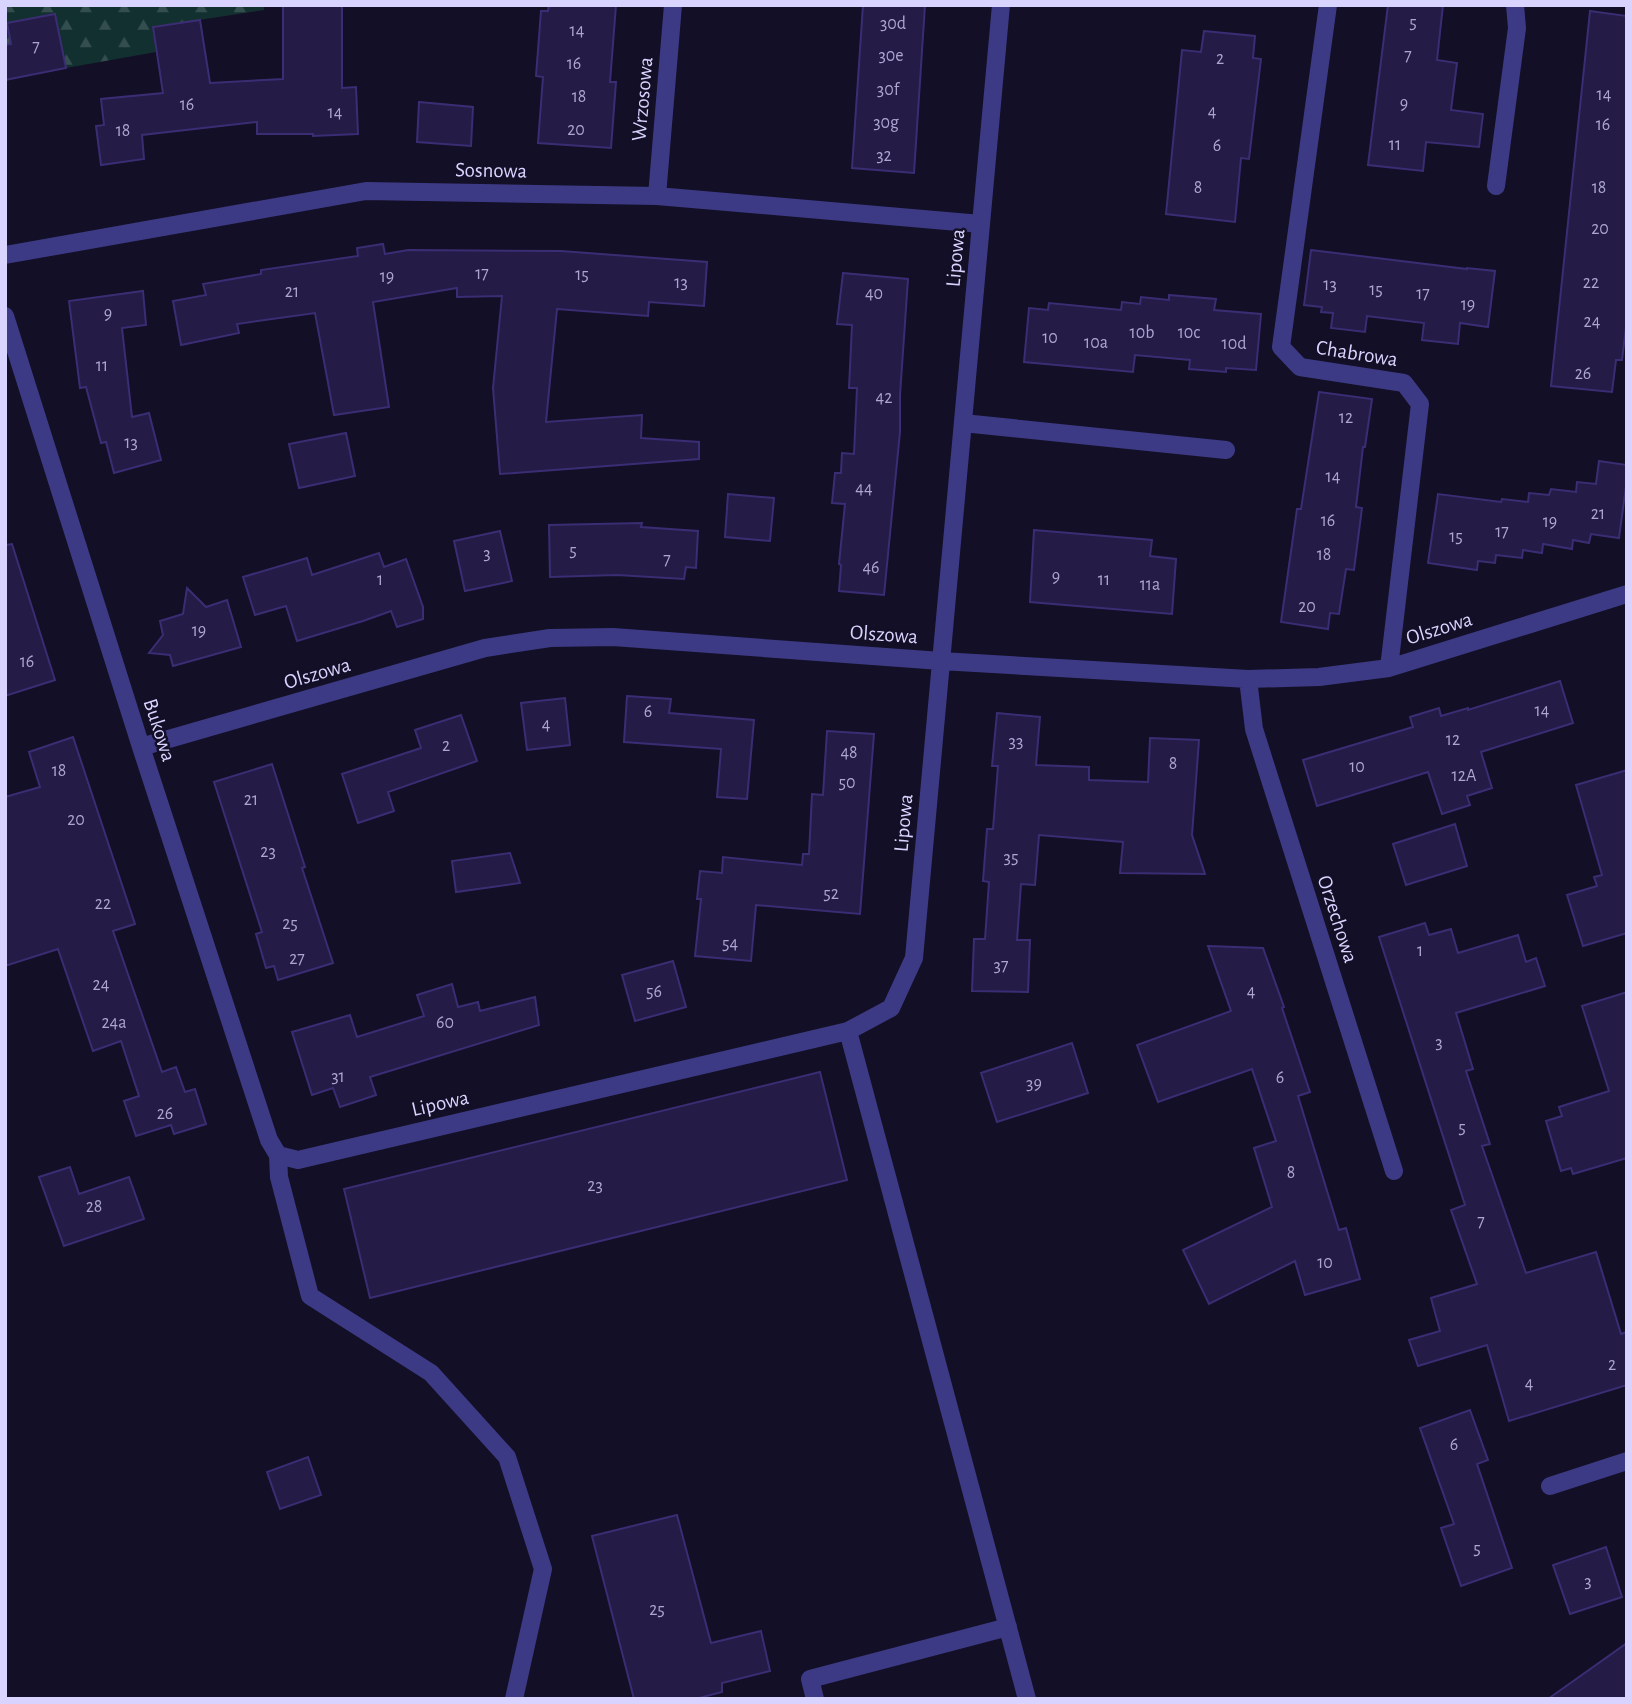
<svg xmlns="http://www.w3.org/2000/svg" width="1632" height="1704" viewBox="0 0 1632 1704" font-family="'Alegreya Sans',sans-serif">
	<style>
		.forest { fill: url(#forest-firs) }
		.building { fill: #241b47; stroke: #3b2d73; stroke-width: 2 }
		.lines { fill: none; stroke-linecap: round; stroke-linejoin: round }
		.minor { stroke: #3d3a85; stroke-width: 18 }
		.labels { text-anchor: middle; stroke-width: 5; stroke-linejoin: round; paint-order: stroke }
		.number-label { font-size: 18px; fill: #aca6d1 }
		.street-label { font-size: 21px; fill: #d9d4ff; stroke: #130f26 }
	</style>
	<defs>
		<pattern id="forest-firs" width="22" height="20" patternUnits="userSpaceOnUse" patternTransform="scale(1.75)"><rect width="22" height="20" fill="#12302f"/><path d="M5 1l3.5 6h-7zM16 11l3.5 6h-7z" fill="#344d4e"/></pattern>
	</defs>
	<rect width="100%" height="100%" fill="#130f26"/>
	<path class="forest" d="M5,5H264V10L153,27L156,52L66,68L55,14L7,23L17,77L5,80Z"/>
	<path class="building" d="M283,5H342V88L356,87L358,134L313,136V134H257V122L142,135L144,159L101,165L96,126L104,125L101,99L163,93L153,27L200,20L210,83L283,79Z
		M549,5H616L610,82H616L611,148L538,143L543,77L536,76L541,11H548Z
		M863,5H925L914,173L852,168Z
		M1388,5H1443L1437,60L1457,63L1451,110L1483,114L1479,147L1426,142L1423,171L1368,165Z
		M1590,11L1627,16V319L1622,360H1616L1612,392L1551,386Z
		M55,14L66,68L5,80V45L11,44L7,23Z
		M1204,31L1255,36L1253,58L1261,59L1249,159L1241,158L1235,222L1166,214L1182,50L1201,52Z
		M419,102L473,107L471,146L417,142Z
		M383,244L385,254L408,250L561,251L707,262L704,306L649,302L648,316L557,309L546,422L642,415L641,438L699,442V459L500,474L493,388L502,296L457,297V288L373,302L389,407L334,415L315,313L237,324L239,333L181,345L173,301L206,295L203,284L261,274V270L358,256L357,248Z
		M1311,250L1467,269V268L1495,271L1488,327L1460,323L1458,344L1422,340L1424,323L1367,316L1365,332L1331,328L1333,313L1321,312L1322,307L1304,305Z
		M843,273L908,279L900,395V432L884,595L839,591L841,565L839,564L845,504L832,503L835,473H841L842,453L854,454L857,388H849L852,325L837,324Z
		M143,291L146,325L122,328L132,417L149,413L161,460L114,473L106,442L101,443L86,387L80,388L69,301Z
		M1169,295L1216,299L1214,310L1261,314L1256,370L1226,368V372L1189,369L1190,360L1135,355L1133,372L1024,362L1029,308L1048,310L1049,303L1121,310L1122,302L1140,304L1141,297L1169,300Z
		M1319,392L1372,399L1365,447H1363L1356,507L1362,508L1354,570L1346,569L1339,614L1330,613L1328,629L1281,622L1297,509H1301Z
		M346,433L355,476L299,488L289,444Z
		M1599,461L1627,465V479L1619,538L1591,534L1589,543L1573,540L1572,549L1543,544L1542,553L1523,550L1522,558L1496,555L1495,563L1478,561L1477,570L1428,563L1438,494L1501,502L1502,499L1528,502L1529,493L1549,495L1551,489L1576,492L1577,482L1596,484Z
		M728,494L774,498L770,541L725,537Z
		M642,523L641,527L698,531L696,568L686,567L684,579L617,575L550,577L549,525Z
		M1034,530L1152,540L1150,556L1176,559L1172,614L1030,602Z
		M500,531L512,581L465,591L454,541Z
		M12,544L55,680L5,696V545Z
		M379,553L384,567L406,559L423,607V619L397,627L391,611L363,621L297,641L286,606L255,615L243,577L307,558L312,575Z
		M187,588L206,607L227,600L241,647L173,666L170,655L149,653L163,635L160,621L183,614Z
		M1560,681L1573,723L1481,752L1492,788L1467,796L1470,805L1442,814L1428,772L1317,806L1303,760L1413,727L1410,717L1439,708L1441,716L1468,708V710Z
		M627,696L671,699L669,713L754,720L747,799L717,797L721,749L624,742Z
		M565,698L570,745L527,750L521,703Z
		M997,713L1040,717L1036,765L1089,767V780L1148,782L1150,738L1199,740L1192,835L1205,874L1120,873L1123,842L1039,835L1035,885L1021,884L1017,940H1030L1028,992L972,991L974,939H985L989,882L983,881L987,829H993L998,766H992Z
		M461,715L477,761L388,792L394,811L358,823L342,774L421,748L415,730Z
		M827,731L874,734L860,914L756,905L751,961L695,956L701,899H697L700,871L722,873L723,857L802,865L803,854H809L812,794L823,795Z
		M73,737L135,924L113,931L162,1072L176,1067L185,1092L195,1089L206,1124L174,1134L171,1125L136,1136L124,1101L139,1096L121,1041L93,1051L58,949L5,966V797L40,787L29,752Z
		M272,764L305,867L302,868L333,963L278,980L274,966L266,968L256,934L262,932L214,782Z
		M1627,770V933L1583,946L1567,895L1597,886L1594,877L1602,875L1576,785Z
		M1455,824L1467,866L1406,885L1393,844Z
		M510,853L520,883L456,892L452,861Z
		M1425,923L1429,935L1451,929L1458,953L1518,935L1526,962L1536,958L1545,986L1456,1013L1473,1069L1466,1071L1490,1144L1482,1146L1526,1273L1596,1252L1621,1334L1627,1332V1385L1509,1421L1487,1345L1418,1366L1409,1340L1440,1331L1431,1298L1477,1284L1451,1210L1465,1205L1379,937Z
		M1208,946L1263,948L1284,1007L1282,1008L1310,1092L1298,1096L1339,1230L1346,1228L1360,1279L1305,1295L1295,1261L1209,1304L1183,1250L1272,1207L1254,1148L1276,1141L1252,1069L1158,1102L1137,1045L1231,1011Z
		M673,961L686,1007L635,1021L622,975Z
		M452,984L458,1007L478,1002L480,1011L535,997L539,1025L370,1077L376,1095L340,1107L333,1088L312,1095L292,1032L350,1015L357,1037L424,1016L417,995Z
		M1627,992V1158L1573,1174L1571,1168L1561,1171L1546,1121L1562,1116L1559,1107L1609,1091L1582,1006Z
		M1072,1043L1088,1093L997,1122L981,1073Z
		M820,1072L847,1180L370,1298L344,1189Z
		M70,1167L79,1194L129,1177L144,1219L64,1246L39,1177Z
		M1470,1410L1488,1460L1477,1464L1512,1568L1461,1586L1441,1528L1454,1524L1420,1428Z
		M308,1457L321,1495L280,1509L267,1472Z
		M677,1515L711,1643L761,1631L770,1671L722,1683V1692L695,1699H634L592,1536Z
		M1606,1547L1622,1597L1570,1614L1553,1565Z
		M1627,1643V1699H1548Z"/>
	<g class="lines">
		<path class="minor" d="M1328,5L1281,347L1300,367L1404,383L1420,404L1389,668
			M1496,186L1517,28L1515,5
			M657,196L673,5
			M5,255L366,191L657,196L981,224
			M5,316L141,747L269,1140L278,1155L279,1177L310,1296L431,1373L507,1457L543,1569L514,1699
			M963,423L1226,450
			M1248,679L1254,729L1394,1171
			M141,747L485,648L550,638L613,637L941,661L1248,679L1319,677L1389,668L1627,594
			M848,1031L1027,1699
			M278,1155L298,1160L848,1031L891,1008L914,958L1001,5
			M1550,1486L1627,1461
			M815,1699L810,1679L1008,1627"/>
	</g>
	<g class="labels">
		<g class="number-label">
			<text x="1413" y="28">5</text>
			<text x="893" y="29">30d</text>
			<text x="577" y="36">14</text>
			<text x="36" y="52">7</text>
			<text x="891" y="61">30e</text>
			<text x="1408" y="61">7</text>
			<text x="1220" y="64">2</text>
			<text x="574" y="69">16</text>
			<text x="888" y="95">30f</text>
			<text x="1604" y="100">14</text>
			<text x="579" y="102">18</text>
			<text x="1404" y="109">9</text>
			<text x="187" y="110">16</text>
			<text x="1212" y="117">4</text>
			<text x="335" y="118">14</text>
			<text x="886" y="128">30g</text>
			<text x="1603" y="130">16</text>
			<text x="576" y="135">20</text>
			<text x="123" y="136">18</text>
			<text x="1395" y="150">11</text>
			<text x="1217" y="151">6</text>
			<text x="884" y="161">32</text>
			<text x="1198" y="193">8</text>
			<text x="1599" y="193">18</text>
			<text x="1600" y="234">20</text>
			<text x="482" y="279">17</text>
			<text x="582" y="280">15</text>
			<text x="387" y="282">19</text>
			<text x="681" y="288">13</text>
			<text x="1591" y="288">22</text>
			<text x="1330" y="290">13</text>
			<text x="1376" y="295">15</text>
			<text x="292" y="297">21</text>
			<text x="874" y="299">40</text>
			<text x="1423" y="299">17</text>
			<text x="1468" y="310">19</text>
			<text x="108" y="319">9</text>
			<text x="1592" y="327">24</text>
			<text x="1142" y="338">10b</text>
			<text x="1189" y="338">10c</text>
			<text x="1050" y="343">10</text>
			<text x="1096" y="348">10a</text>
			<text x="1234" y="349">10d</text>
			<text x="102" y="371">11</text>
			<text x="1583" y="379">26</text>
			<text x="884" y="403">42</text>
			<text x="1346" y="423">12</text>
			<text x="131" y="448">13</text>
			<text x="1333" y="482">14</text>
			<text x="864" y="494">44</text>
			<text x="1598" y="519">21</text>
			<text x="1328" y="526">16</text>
			<text x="1550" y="527">19</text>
			<text x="1502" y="537">17</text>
			<text x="1456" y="542">15</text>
			<text x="573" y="556">5</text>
			<text x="487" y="559">3</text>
			<text x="1324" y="560">18</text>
			<text x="667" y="565">7</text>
			<text x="871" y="573">46</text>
			<text x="1056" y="582">9</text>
			<text x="380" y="585">1</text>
			<text x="1104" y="585">11</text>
			<text x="1150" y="590">11a</text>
			<text x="1307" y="612">20</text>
			<text x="199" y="636">19</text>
			<text x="27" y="667">16</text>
			<text x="1542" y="716">14</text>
			<text x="648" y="717">6</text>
			<text x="546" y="730">4</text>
			<text x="1453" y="745">12</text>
			<text x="1016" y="747">33</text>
			<text x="446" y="751">2</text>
			<text x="849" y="758">48</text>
			<text x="1173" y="769">8</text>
			<text x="1357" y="772">10</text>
			<text x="59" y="776">18</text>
			<text x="1464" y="781">12A</text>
			<text x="847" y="788">50</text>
			<text x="251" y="805">21</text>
			<text x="76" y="825">20</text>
			<text x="268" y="857">23</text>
			<text x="1011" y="863">35</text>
			<text x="831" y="899">52</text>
			<text x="103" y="909">22</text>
			<text x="290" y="929">25</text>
			<text x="730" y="949">54</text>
			<text x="1420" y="956">1</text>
			<text x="297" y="964">27</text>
			<text x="1001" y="971">37</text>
			<text x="101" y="990">24</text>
			<text x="654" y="997">56</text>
			<text x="1251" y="997">4</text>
			<text x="114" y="1028">24a</text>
			<text x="445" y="1028">60</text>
			<text x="1439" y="1048">3</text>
			<text x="338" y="1082">31</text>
			<text x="1280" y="1083">6</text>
			<text x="1034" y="1089">39</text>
			<text x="165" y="1119">26</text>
			<text x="1462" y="1133">5</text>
			<text x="1291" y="1178">8</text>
			<text x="595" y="1191">23</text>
			<text x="94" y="1212">28</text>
			<text x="1481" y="1227">7</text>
			<text x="1325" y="1268">10</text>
			<text x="1612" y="1370">2</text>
			<text x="1529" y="1389">4</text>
			<text x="1454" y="1450">6</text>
			<text x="1477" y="1554">5</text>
			<text x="1588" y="1587">3</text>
			<text x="657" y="1615">25</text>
		</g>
		<g class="street-label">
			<text transform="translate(642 99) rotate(-85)" y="7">Wrzosowa</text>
			<text transform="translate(491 170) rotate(1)" y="7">Sosnowa</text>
			<text transform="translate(955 258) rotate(-85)" y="7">Lipowa</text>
			<text transform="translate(1357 353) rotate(9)" y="7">Chabrowa</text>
			<text transform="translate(1439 628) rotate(-17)" y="7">Olszowa</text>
			<text transform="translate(884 634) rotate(4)" y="7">Olszowa</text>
			<text transform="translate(317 673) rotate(-16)" y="7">Olszowa</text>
			<text transform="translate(160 730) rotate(72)" y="7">Bukowa</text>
			<text transform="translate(903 823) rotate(-85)" y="7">Lipowa</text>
			<text transform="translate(1338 919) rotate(72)" y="7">Orzechowa</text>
			<text transform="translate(440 1103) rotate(-13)" y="7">Lipowa</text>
		</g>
	</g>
	<rect width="1632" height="1704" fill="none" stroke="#d9d4ff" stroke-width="14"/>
</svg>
